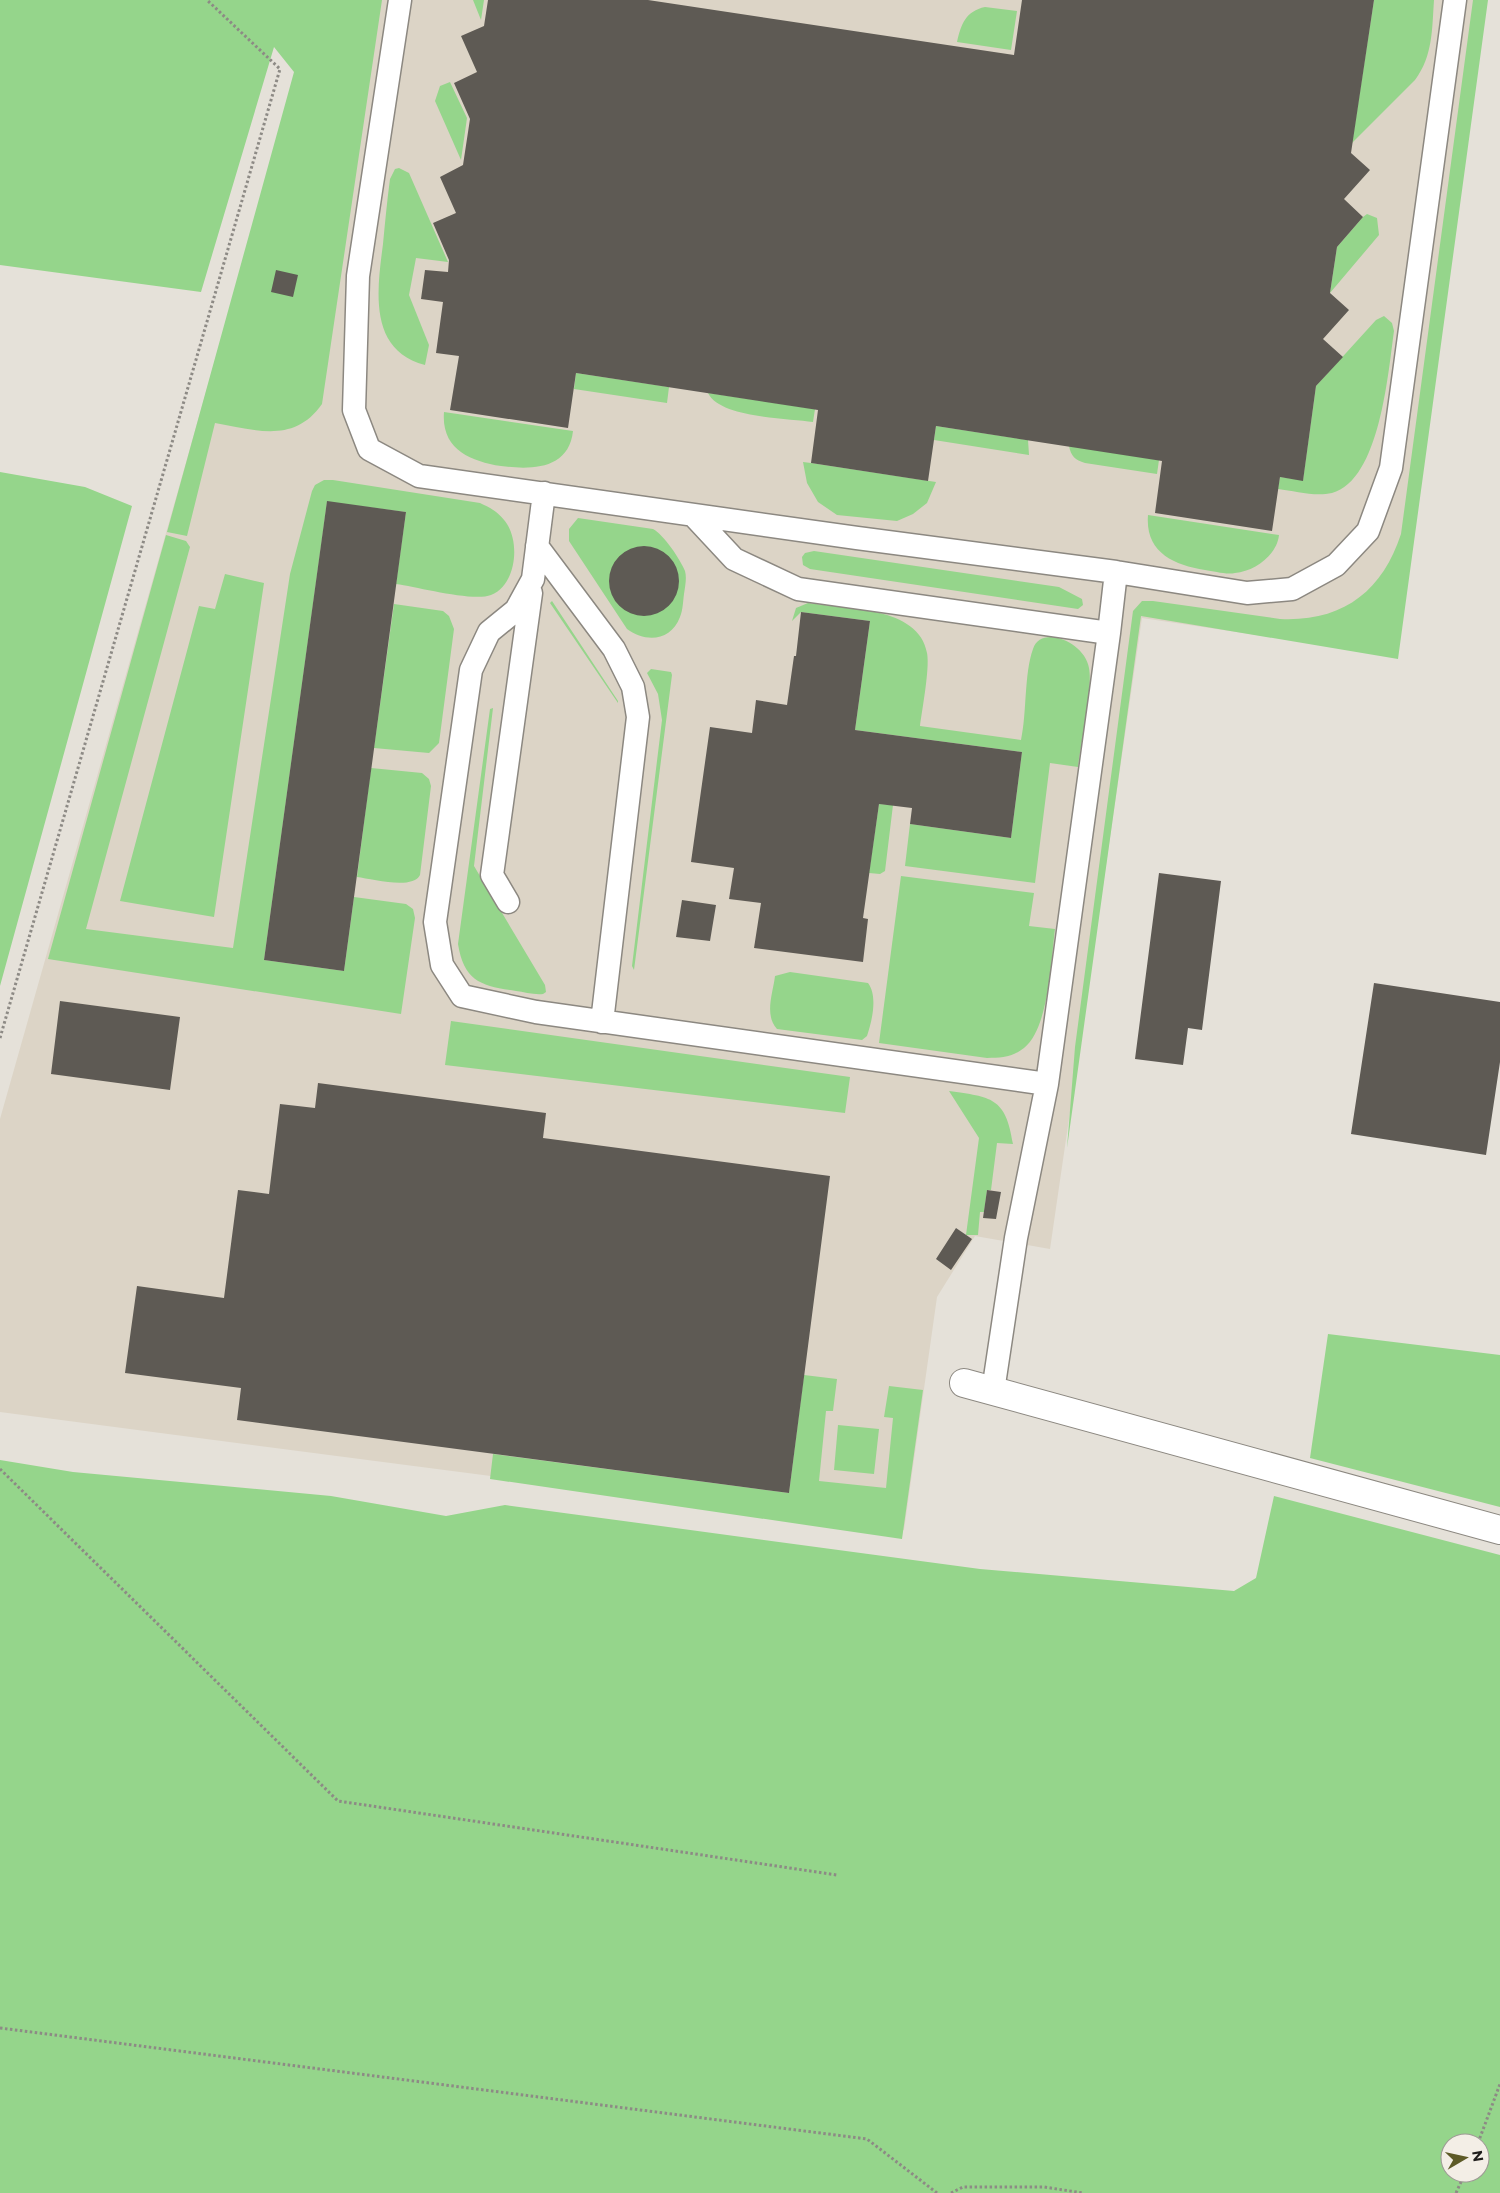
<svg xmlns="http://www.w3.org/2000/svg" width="1500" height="2193" viewBox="0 0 1500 2193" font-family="Montserrat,sans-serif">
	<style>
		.built { fill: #dcd4c6 }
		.green { fill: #95d58b; fill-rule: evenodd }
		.building { fill: #5e5a54 }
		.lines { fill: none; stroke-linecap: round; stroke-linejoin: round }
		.service-casing { stroke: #8c8881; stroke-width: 25 }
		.minor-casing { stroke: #8c8881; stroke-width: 30 }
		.path { stroke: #8d8a85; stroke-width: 3; stroke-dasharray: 2.5 2.5; stroke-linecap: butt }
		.service { stroke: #fff; stroke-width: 22 }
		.minor { stroke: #fff; stroke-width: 28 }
	</style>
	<rect width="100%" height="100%" fill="#e5e1d9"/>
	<path class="built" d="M326,0H1485L1397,656L1142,618L1050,1249L975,1236L937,1297L904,1530L0,1412V1119L234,293Z"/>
	<path class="green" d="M0,0H382L322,404C294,444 256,430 215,423L187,536L167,532L294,72L274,47L201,292L0,265Z
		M473,0H484L481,20Z
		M1374,0H1434C1432,29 1433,56 1415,80L1352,143Z
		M1473,0H1488L1398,659L1141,616L1067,1148L1075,1047L1133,611L1142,601H1153L1280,619C1342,622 1382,592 1401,534Z
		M985,7L1017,11L1011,50L957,42C961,24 966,11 985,7Z
		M450,82L467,118L461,160L435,101L440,86Z
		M399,168L409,173L448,262L416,258L409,295L429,345L425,365C368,350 377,290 383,244C385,223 387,201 390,179L395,169Z
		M1367,214L1377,218L1379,235L1330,293L1337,247L1363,217Z
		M1384,316L1392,323L1394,331C1388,373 1380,480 1332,493C1315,497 1295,491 1278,489L1280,477L1303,480L1316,386L1376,320Z
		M576,373L669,387L667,403L574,389Z
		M708,393L815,409L813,422C787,418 720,418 708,393Z
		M444,412L573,431C569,470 530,470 501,466C470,461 441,449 444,412Z
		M936,426L1028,440L1029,455L934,440Z
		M1069,446L1159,460L1157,474L1085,463C1075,460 1071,456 1069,446Z
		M803,462L811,463L936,482L927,503L913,514L897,521L837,515L818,502L807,483Z
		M0,472L85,487L132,506L0,986Z
		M324,480H333L480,503C491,508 500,513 507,524C520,544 516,585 491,595C473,602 418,587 396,584L406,512L327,502L264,960L344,971L354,897L406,904L413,909L415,918L401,1014L48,959L166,535L186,541L190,547L86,929L233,948L290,574L312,491L315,485Z
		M1148,515L1279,535C1277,555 1255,571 1235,573C1226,575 1214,571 1205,570C1173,565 1145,552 1148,515Z
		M578,518L653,529C664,535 680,559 685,571C687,578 685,587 684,594C683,601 683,610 680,617C671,641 646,643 627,629L569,541V529Z
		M814,551L1059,587L1082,599L1083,605L1078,609L810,569L803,565L802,557L805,553Z
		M225,574L264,583L214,917L120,901L199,606L215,609Z
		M552,601L618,701V703L550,603Z
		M808,603C845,609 919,606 927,653C930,668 922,710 920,726L1021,740C1027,713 1024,674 1033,649C1041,624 1085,642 1089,668C1093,690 1081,742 1078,767L1050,763L1035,883L905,866L910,824L1011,838L1022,752L855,730L870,621L801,612L792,621L796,608Z
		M394,604L443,611L449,616L454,629L439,743L429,753L374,748Z
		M651,669L671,672L672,675L634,970L632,966L662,720L658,694L647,673Z
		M493,708L474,866L545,985L546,992L543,994C534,995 524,992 516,991C482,986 464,982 458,944L490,709Z
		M371,768L422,773L429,779L431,786L420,875C413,890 372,879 357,877Z
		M879,804L893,805L885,871L880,874L869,873Z
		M901,876L1034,893L1029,926L1055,929C1051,960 1049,1028 1024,1048C1013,1057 1001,1058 987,1058L879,1043Z
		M790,972L868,983C878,996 872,1021 867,1036L862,1040L777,1029C764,1015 773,993 775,976Z
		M451,1021L850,1077L845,1113L445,1065Z
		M949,1091C991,1097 1006,1097 1013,1144L997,1143L991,1190H987L984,1212H980L978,1235H966L979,1138Z
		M1328,1334L1500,1355V1507L1310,1458Z
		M804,1375L837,1379L833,1411H826L819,1481L886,1488L893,1418L884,1417L889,1386L923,1390L902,1539L490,1479L493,1454L789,1493Z
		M838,1425L879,1429L874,1474L834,1470Z
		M0,1460L73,1472L331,1496L446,1516L505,1505L980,1569L1234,1591L1256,1578L1274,1496L1500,1555V2193H0ZM1450,2143H1480V2173H1450Z"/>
	<path class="building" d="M488,0H648L1014,55L1022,0H1374L1351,153L1370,170L1344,199L1363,217L1337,247L1330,293L1349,310L1323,339L1343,357L1316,386L1303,481L1280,477L1272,531L1155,513L1162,461L936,426L928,481L811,463L818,410L576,373L568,428L450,410L459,356L436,353L443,302L421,299L425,270L448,272L449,260L433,223L456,213L440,177L463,165L470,119L454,83L477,72L461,36L484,26Z
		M276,270L298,275L293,297L271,292Z
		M327,501L406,512L344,971L264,960Z
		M609 581a35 35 0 1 1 70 0a35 35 0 1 1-70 0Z
		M801,612L870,621L855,730L1022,752L1011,838L910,824L912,808L879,804L863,918L868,919L863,962L754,948L761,903L729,899L734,868L691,862L710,727L752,733L756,700L787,705L794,656H796Z
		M1159,873L1221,881L1202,1030L1188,1028L1183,1065L1135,1059Z
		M682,900L716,905L710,941L676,937Z
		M1374,983L1500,1002V1062L1486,1155L1351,1134Z
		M60,1001L180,1017L170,1090L51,1074Z
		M318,1083L546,1113L543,1138L830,1176L789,1493L237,1420L241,1388L125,1373L137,1286L224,1298L238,1190L269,1194L280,1104L315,1108Z
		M987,1190L1001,1192L996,1219L983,1218Z
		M956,1228L972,1239L951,1270L936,1259Z"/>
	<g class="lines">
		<g class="service-casing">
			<path id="service" d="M400,0L358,276L354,410L369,449L419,476L857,538L1116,572L1247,593L1292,589L1336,565L1368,531L1391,468L1455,0
				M544,493L533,579L516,610L489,632L471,670L435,922L442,965L462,996L536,1012L1047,1084
				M693,515L734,559L798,589L1109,633
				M537,546L614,649L633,687L638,717L602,1022
				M508,902L492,875L531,593
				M993,1391L1016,1238L1047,1084L1109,633L1116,572"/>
		</g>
		<g class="minor-casing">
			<path id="minor" d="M964,1383L1500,1530"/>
		</g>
		<path class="path" d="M0,1038L280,69L207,0
			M0,1469L338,1801L837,1875
			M0,2028L867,2139L937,2193
			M1478,2143L1500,2084
			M951,2193L963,2187H1044L1083,2193
			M1456,2193L1465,2173"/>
		<use href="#service" class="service"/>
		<use href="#minor" class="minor"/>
	</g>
	<g transform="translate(1465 2158) rotate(81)"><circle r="24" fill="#f3eee6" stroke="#9e9a95"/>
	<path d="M0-4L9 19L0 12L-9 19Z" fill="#5d5a27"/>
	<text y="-8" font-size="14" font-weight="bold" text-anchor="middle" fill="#1f1d1b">N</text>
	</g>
</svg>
